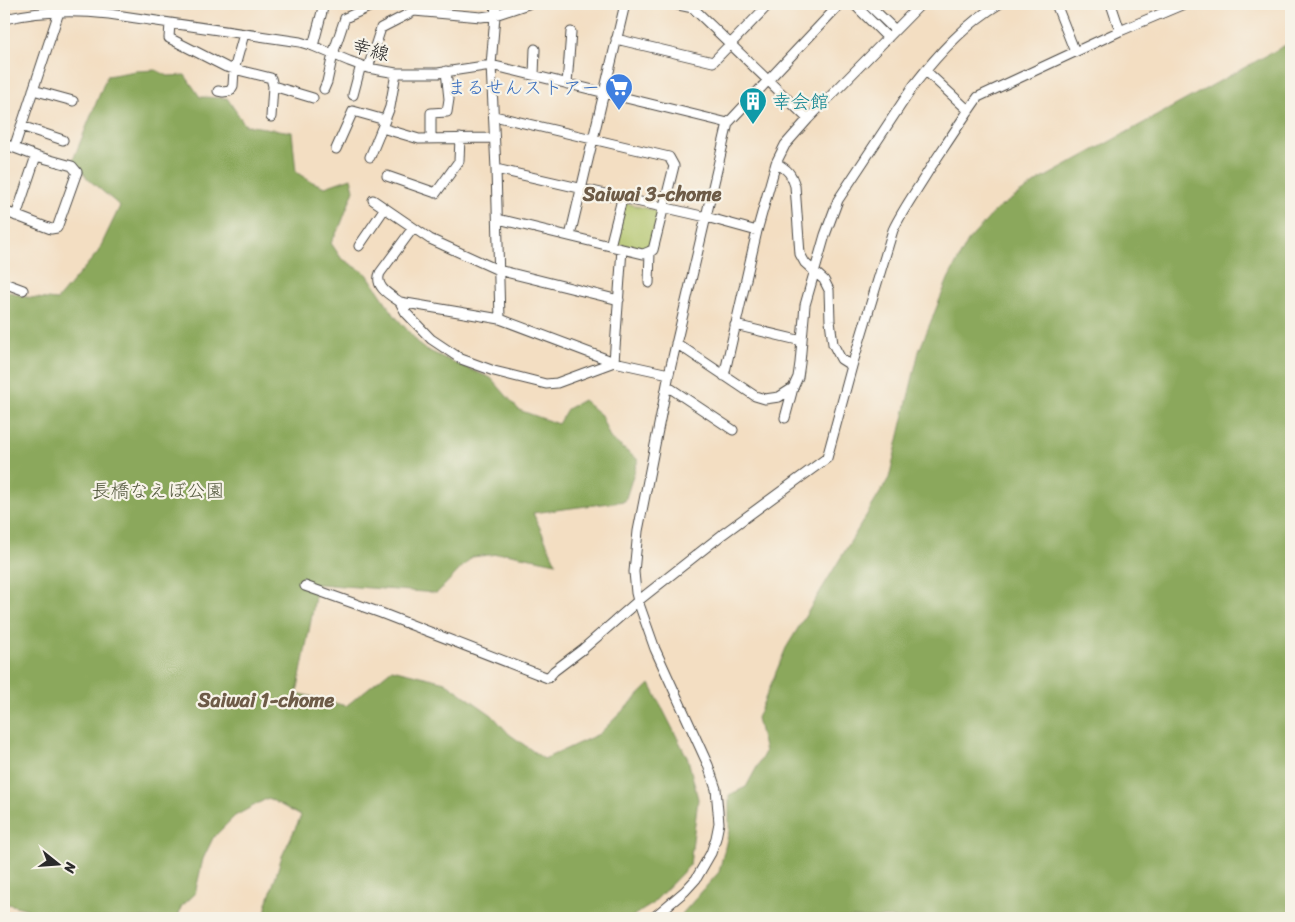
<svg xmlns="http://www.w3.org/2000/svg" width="1295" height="922" viewBox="0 0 1295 922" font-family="Sriracha,'Klee One',sans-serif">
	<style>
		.green { fill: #afc266; stroke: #6d7648 }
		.forest { fill: #8ba85b; stroke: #5b6a43 }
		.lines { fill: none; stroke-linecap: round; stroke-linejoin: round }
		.minor-casing { stroke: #494642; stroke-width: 11 }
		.minor { stroke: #fff; stroke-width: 9 }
		.labels { text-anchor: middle; stroke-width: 4.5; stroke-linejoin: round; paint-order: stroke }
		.street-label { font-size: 19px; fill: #2b2b2b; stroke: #f7f3e8 }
		.shop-label { font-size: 19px; fill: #366cbe; stroke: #f7f3e8; text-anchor: end }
		.culture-label { font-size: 19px; fill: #0d838f; stroke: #f7f3e8; text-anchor: start }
		.park-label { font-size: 19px; fill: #53583d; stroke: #f7f3e8 }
		.neighbourhood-label { font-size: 20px; font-weight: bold; fill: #6d5b47; stroke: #f7f3e8 }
	</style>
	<rect width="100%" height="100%" fill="#f7f3e8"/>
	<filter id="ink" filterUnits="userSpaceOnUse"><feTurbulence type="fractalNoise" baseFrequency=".02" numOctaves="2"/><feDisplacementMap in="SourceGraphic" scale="10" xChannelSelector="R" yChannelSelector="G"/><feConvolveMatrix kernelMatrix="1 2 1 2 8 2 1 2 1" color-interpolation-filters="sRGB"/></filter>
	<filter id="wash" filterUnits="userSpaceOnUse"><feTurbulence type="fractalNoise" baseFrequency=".0096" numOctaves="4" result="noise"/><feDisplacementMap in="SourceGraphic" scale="20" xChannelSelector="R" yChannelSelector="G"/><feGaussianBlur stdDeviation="1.12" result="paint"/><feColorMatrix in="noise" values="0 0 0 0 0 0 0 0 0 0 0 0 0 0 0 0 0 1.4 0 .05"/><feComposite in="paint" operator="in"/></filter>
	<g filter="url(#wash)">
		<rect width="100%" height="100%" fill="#f3dec2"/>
		<path class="green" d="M625,203L657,211L659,214L650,247L643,250L614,243Z"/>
		<path class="forest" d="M1291,42V918H684L682,914L719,872L729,831V795L746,787L765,752L757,718L786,648L889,478L919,351L948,279L968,241L996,210L1038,181Z
			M156,70L168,76L185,75L200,97L227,98L245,125L292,132L296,172L310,181L325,187L351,178L354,190L341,224L331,243L341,258L367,274L395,316L423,348L455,363L491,378L519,410L558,424L567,409L583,400L601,415L610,438L638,460L625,501L533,513L556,563L506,553L472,557L437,593L317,584L312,615L297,693L346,706L392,669L445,682L492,715L509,734L544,759L599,734L650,684L688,759L698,799L690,865L651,905L630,918H266V907L282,856L301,816L268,798L235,816L213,838L203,859L195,894L181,907L178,918H39L27,909L4,903V290L26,297L57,300L98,252L120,206L88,179L73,160L107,76L136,71Z"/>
	</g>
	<g filter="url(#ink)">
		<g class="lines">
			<g class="minor-casing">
				<path id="minor" d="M496,4L491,65L496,169L500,319
					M674,4L693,8L808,119
					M854,4L888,38
					M868,4L895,30
					M1056,4L1075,52
					M1111,4L1120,31
					M4,19C38,11 74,10 109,14L300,42L313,46L349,61L368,68L396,73H438L491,65L728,123
					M170,23L169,38L226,67L271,78L273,86L271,117
					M616,39L713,62L769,4
					M313,46L324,4
					M368,68L381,28L414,11L481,17L495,15L528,4
					M926,71L968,110
					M396,73L390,107L382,128L419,139L494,138
					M534,75L535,49
					M567,84L571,32
					M273,86L313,98
					M324,89L327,82L333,54L345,18L376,4
					M33,90L73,101
					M218,91L223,92L230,91L233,86L234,70L244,34
					M353,95L361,65
					M494,116L669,157L674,166L653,250L643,254L498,219
					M21,126L63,140
					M431,138V113L447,112L449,99L446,71
					M4,144L36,156L72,166L77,172L57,228L51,229L4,211
					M14,148L59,12
					M336,149L353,111L385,120
					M370,157L382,128
					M776,163C788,170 791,173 795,186L800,254L805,263L824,280L829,290L830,321L833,344L841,359L852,366
					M496,169L706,217L757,231
					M387,176L436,193L459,161L460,138
					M373,200L430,239L498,270L619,300
					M16,216L36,156
					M413,228L380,273C374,287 390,295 400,302L500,319L614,362L669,374
					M570,236L625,4
					M359,246L385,208
					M610,246L622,199
					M4,283L23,290
					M649,283L650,251
					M400,302L406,313L431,339L461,359L494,371L546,384L557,383L614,362L622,249
					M735,325L802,341
					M676,343L755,396L765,399L779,397L793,388L798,377L800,363L805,305L825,235L838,200L914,85C938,54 965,24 999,4
					M724,376L757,231L776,163L785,145L808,119L921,4
					M667,386L733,430
					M785,418L793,388
					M305,586L381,613L548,678L554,671L583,649L638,601L723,534L827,458L852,366L893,230C903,209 917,190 929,170C945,146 961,121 978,97L1120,31L1184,4
					M653,918L685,891L696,879L711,853L716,838L719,823L716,789L708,765L655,649L638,601L636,593L634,572L638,531L669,374L728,123L840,4"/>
			</g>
			<use href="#minor" class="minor"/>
		</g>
	</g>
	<defs>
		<g id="supermarket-pin" transform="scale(1.4375)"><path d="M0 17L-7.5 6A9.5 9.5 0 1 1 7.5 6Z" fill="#3f7fe0" stroke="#f7f3e8"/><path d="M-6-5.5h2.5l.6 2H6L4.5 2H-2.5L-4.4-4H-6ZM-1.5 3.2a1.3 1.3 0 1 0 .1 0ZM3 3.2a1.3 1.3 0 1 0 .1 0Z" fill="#fff"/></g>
		<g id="building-pin" transform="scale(1.4375)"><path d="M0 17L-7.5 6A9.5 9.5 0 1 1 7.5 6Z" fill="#0f9aa8" stroke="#f7f3e8"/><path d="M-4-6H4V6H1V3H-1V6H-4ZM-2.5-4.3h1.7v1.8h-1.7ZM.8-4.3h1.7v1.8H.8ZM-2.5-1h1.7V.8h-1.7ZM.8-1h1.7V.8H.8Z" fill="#fff"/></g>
	</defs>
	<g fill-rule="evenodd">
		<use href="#supermarket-pin" x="619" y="87"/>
		<use href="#building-pin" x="753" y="101"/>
	</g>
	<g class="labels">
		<g class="street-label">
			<text transform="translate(371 49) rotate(16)" y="7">幸線</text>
		</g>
		<g class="shop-label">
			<text x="600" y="94">まるせんストアー</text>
		</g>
		<g class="culture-label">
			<text x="772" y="108">幸会館</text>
		</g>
		<g class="park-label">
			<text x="158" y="497">長橋なえぼ公園</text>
		</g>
		<g class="neighbourhood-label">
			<text x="652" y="201">Saiwai 3-chome</text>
			<text x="266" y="707">Saiwai 1-chome</text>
		</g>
	</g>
	<rect width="1295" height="922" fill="none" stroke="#f7f3e8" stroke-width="20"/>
	<g transform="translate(58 864) rotate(107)" stroke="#f7f3e8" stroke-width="4" paint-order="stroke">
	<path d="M0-4L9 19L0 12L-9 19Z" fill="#2b2b2b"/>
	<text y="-8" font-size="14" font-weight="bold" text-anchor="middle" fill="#2b2b2b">N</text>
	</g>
</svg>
